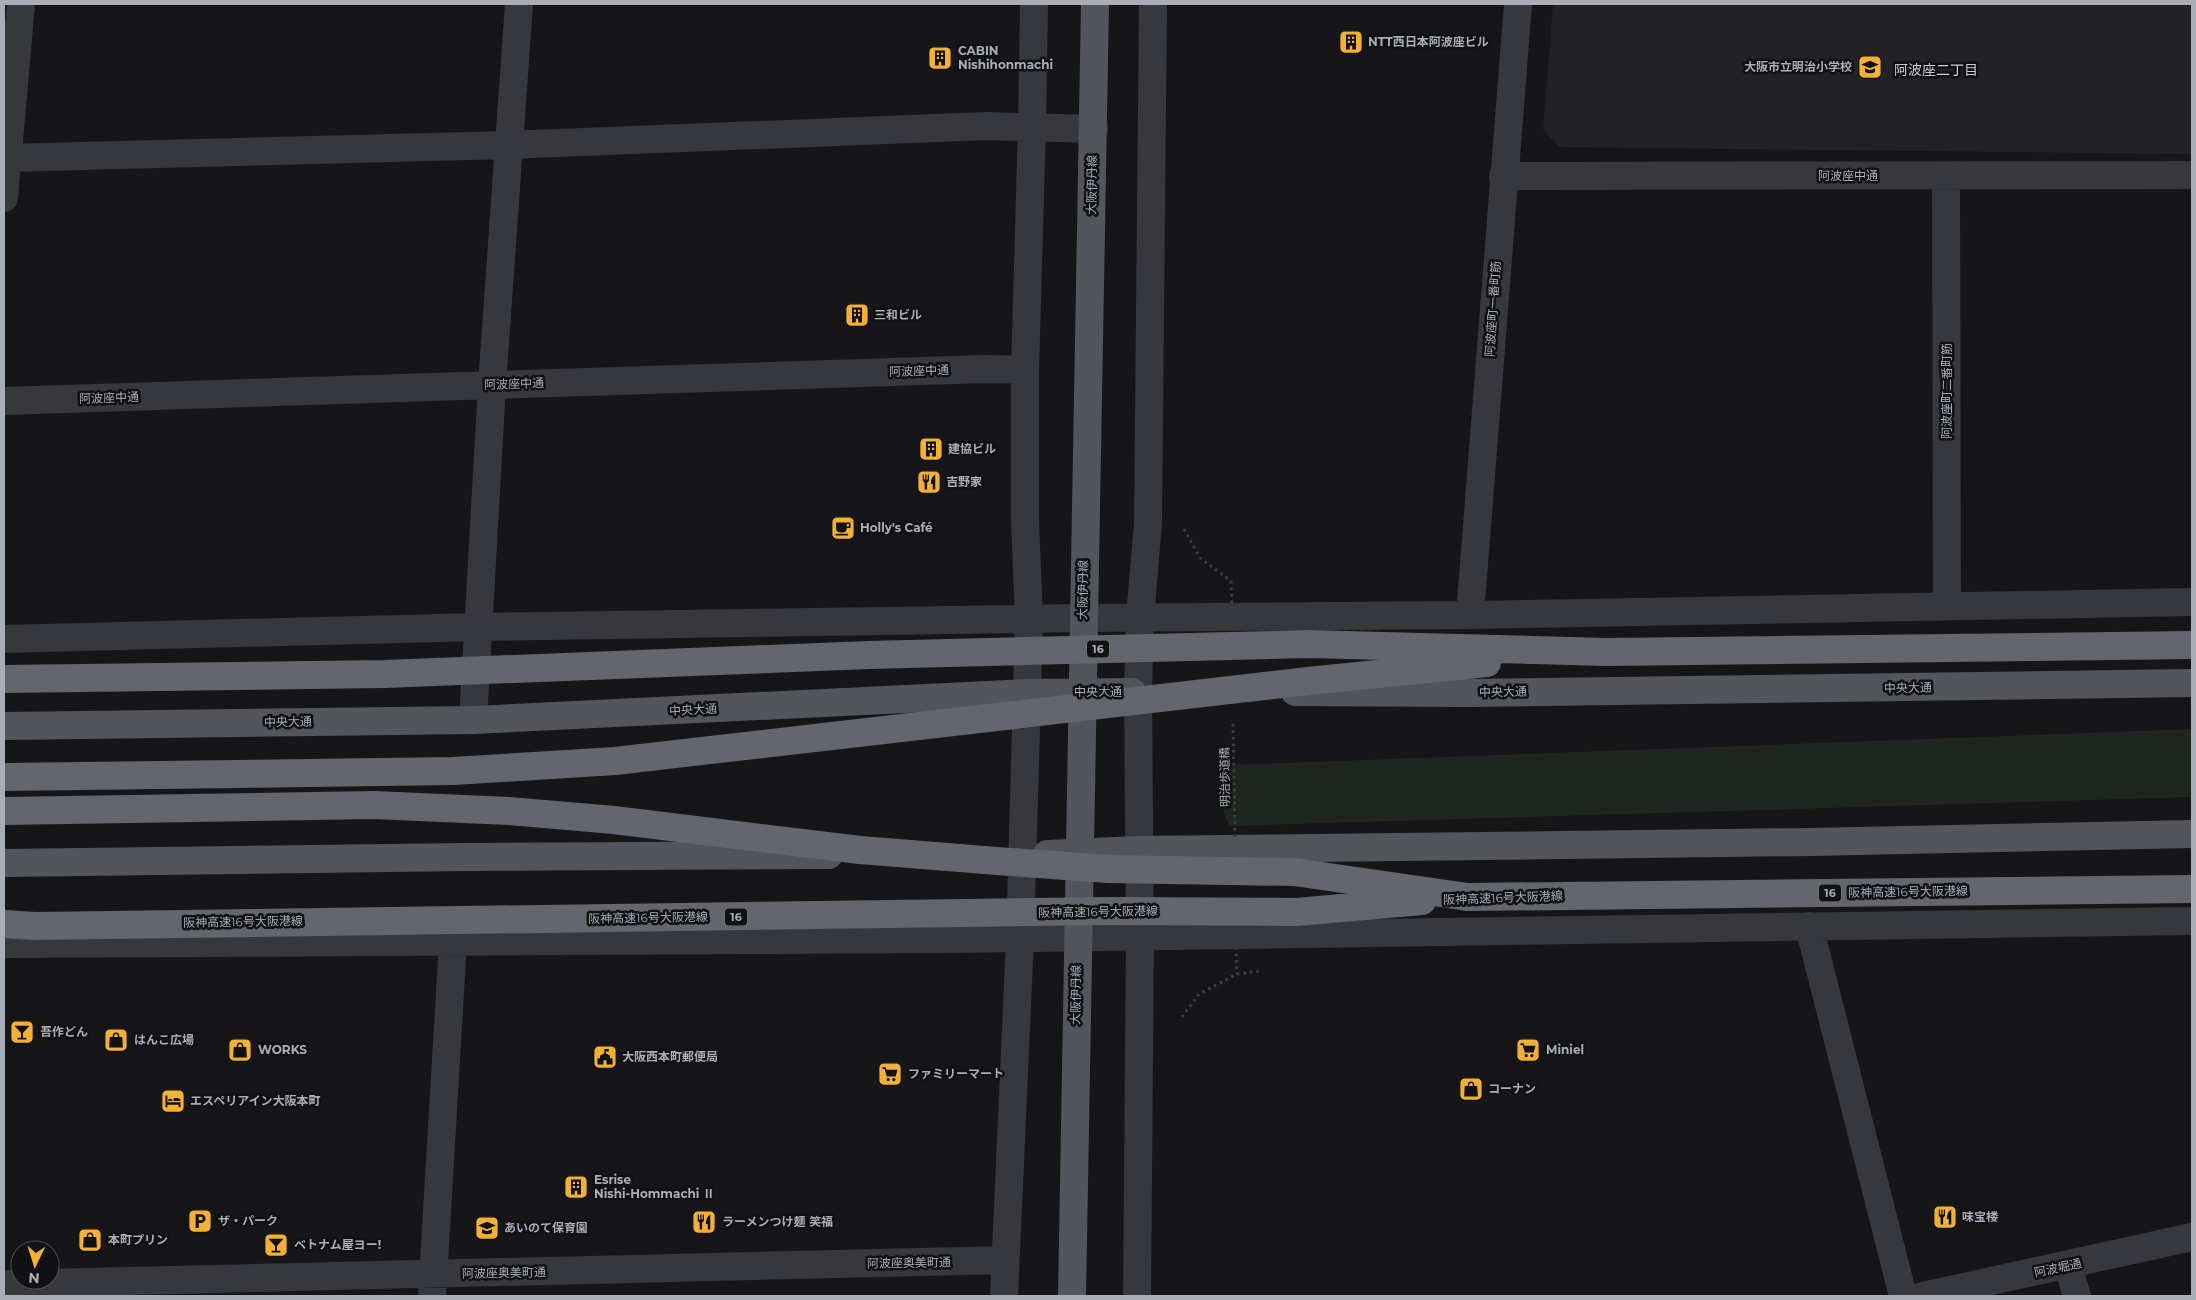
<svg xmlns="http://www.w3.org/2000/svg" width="2196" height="1300" viewBox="0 0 2196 1300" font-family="Montserrat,'Noto Sans JP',sans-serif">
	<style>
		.built { fill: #222225 }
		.green { fill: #1e261f }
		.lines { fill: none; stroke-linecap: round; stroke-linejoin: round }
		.path { stroke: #3d3f44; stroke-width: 3; stroke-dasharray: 2.5 4; stroke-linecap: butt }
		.minor { stroke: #37383d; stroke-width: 28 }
		.major { stroke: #53555c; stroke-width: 28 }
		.highway { stroke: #63666e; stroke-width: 28 }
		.path-bridge { stroke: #3d3f44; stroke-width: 3; stroke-dasharray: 2.5 4; stroke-linecap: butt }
		.highway-bridge { stroke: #63666e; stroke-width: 28 }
		.labels { text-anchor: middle; stroke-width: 5; stroke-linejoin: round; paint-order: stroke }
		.shield { fill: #111113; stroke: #7b7e86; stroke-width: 1 }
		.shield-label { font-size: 11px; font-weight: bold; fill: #a8adb8 }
		.poi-label { font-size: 12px; font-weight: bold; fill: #a8adb8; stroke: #111113; text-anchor: start }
		.street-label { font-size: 12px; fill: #a8adb8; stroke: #111113 }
		.neighbourhood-label { font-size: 14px; fill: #c9ccd4; stroke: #111113 }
	</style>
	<rect width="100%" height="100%" fill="#161618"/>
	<path class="built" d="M1553,4H2192V154L1559,147L1543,130Z"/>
	<path class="green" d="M2192,729V797L1229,826C1219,804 1220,787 1229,765Z"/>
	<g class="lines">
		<path class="path" d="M1184,529L1200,558L1231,581
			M1182,1017L1199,994L1237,974L1260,971"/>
		<path class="minor" d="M4,158L508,145L986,126L1094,129
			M1503,176L2192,175
			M1946,176L1947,606
			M4,198L21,4
			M4,401L984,369L1025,370
			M1470,615L1518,4
			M4,639L478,627L1083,618L1470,615L2192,602
			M473,720L492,385L519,4
			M1809,926L1903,1296
			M4,944L957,939L2192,921
			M2068,1266L2077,1296
			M4,1284L1004,1260
			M432,1296L453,942
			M1004,1296L1020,939L1027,693L1029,618L1025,521V370L1032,126L1034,4
			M1137,1296L1140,936L1138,692L1140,617L1148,523L1153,4
			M1923,1296L2192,1237"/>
		<path class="major" d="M1295,692L1468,693L2192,683
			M4,726L473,720L1027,693L1132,692
			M1047,854L1139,850L1810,842L2192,834
			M4,863L466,857L829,855
			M1072,1296L1095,4"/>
		<path class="highway" d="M4,777L453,771L615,761L1014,715
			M1468,897L2192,889"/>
		<path class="path-bridge" d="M1231,581L1232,613
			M1233,724L1235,838
			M1236,947L1237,974"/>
		<path class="highway-bridge" d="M4,679L385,674L869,655L1308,644L1606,652L2192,645
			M1014,715L1308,681L1487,663
			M4,811L374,805L509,811L614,820L860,850L997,861L1108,869L1294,872L1468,897
			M4,924L35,926L1107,911L1296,912L1422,901"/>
	</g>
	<defs>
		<g id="building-square" transform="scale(1.25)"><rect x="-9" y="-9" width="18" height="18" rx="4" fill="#f2b134" stroke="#111113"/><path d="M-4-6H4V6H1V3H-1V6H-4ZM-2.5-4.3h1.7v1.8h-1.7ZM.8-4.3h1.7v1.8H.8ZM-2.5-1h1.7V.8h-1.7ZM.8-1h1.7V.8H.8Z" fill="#111"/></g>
		<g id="school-square" transform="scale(1.25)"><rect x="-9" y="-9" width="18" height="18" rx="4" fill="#f2b134" stroke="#111113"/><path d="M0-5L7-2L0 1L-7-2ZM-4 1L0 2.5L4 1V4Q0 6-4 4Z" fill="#111"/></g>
		<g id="restaurant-square" transform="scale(1.25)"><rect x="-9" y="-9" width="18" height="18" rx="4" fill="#f2b134" stroke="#111113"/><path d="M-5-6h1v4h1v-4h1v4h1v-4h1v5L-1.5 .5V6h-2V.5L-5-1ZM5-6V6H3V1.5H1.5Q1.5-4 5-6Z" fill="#111"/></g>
		<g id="cafe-square" transform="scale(1.25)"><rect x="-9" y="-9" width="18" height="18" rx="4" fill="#f2b134" stroke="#111113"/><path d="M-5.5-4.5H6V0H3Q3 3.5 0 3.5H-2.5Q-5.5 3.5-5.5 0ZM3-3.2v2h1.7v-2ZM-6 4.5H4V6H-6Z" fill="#111"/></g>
		<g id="bar-square" transform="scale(1.25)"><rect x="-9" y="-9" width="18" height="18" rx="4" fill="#f2b134" stroke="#111113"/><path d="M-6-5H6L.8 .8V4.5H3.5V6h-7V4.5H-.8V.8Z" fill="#111"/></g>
		<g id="shop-square" transform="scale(1.25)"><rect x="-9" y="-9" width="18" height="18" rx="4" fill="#f2b134" stroke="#111113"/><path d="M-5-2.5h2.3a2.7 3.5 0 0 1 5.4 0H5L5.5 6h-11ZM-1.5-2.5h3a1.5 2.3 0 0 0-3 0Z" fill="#111"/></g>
		<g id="supermarket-square" transform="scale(1.25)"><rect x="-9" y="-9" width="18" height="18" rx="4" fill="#f2b134" stroke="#111113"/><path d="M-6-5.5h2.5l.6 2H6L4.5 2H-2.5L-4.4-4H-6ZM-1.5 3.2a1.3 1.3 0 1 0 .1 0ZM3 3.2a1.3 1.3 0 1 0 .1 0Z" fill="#111"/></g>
		<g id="civic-square" transform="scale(1.25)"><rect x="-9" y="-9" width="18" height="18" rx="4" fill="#f2b134" stroke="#111113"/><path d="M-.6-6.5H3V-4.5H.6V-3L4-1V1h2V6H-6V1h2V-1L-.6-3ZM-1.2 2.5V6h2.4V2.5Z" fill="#111"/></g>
		<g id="hotel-square" transform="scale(1.25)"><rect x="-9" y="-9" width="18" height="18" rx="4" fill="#f2b134" stroke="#111113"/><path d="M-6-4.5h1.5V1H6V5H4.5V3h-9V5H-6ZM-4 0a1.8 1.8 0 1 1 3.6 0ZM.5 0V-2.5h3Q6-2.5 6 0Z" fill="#111"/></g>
		<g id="parking-square" transform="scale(1.25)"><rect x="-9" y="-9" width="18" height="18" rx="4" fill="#f2b134" stroke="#111113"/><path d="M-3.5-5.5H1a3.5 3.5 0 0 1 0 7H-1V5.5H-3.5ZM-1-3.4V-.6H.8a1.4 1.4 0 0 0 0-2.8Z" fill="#111"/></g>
	</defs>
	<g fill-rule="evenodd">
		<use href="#building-square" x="1351" y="42"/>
		<use href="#building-square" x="940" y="58"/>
		<use href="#school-square" x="1870" y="67"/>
		<use href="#building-square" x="857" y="315"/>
		<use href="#building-square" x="931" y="449"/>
		<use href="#restaurant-square" x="929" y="482"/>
		<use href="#cafe-square" x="843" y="528"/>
		<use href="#bar-square" x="22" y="1032"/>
		<use href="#shop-square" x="116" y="1040"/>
		<use href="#shop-square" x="240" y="1050"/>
		<use href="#supermarket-square" x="1528" y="1050"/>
		<use href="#civic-square" x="605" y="1057"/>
		<use href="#supermarket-square" x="890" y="1074"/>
		<use href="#shop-square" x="1471" y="1089"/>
		<use href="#hotel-square" x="173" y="1101"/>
		<use href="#building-square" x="576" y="1187"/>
		<use href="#restaurant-square" x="1945" y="1217"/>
		<use href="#parking-square" x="200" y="1221"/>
		<use href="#restaurant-square" x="704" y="1222"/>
		<use href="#school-square" x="487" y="1228"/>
		<use href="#shop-square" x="90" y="1240"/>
		<use href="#bar-square" x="276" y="1245"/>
	</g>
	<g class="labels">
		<g class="shield">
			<rect x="1087" y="640.5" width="22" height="17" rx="4"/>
			<rect x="1819" y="884.5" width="22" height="17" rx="4"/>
			<rect x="725" y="908.5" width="22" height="17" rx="4"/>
		</g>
		<g class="shield-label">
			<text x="1098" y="653">16</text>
			<text x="1830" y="897">16</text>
			<text x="736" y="921">16</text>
		</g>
		<g class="poi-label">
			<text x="1368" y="46">NTT西日本阿波座ビル</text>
			<text x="958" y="55">CABIN<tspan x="958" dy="14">Nishihonmachi</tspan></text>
			<text x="1852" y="71" text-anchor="end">大阪市立明治小学校</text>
			<text x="874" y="319">三和ビル</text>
			<text x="948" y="453">建協ビル</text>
			<text x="946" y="486">吉野家</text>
			<text x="860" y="532">Holly's Café</text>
			<text x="40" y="1036">吾作どん</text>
			<text x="134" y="1044">はんこ広場</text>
			<text x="258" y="1054">WORKS</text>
			<text x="1546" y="1054">Miniel</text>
			<text x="622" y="1061">大阪西本町郵便局</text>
			<text x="908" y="1078">ファミリーマート</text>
			<text x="1488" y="1093">コーナン</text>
			<text x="190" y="1105">エスペリアイン大阪本町</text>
			<text x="594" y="1184">Esrise<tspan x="594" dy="14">Nishi-Hommachi Ⅱ</tspan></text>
			<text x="1962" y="1221">味宝楼</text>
			<text x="218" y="1225">ザ・パーク</text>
			<text x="722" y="1226">ラーメンつけ麺 笑福</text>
			<text x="504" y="1232">あいのて保育園</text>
			<text x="108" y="1244">本町プリン</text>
			<text x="294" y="1249">ベトナム屋ヨー!</text>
		</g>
		<g class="street-label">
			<text x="1848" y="180">阿波座中通</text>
			<text transform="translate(1092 185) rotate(-89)" y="4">大阪伊丹線</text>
			<text transform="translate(1493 309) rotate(-86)" y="4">阿波座町一番町筋</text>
			<text transform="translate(919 371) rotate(-2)" y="4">阿波座中通</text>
			<text transform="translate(514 384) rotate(-2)" y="4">阿波座中通</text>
			<text transform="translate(1947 391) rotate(-90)" y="4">阿波座町二番町筋</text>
			<text transform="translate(109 398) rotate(-2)" y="4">阿波座中通</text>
			<text transform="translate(1083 590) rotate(-89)" y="4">大阪伊丹線</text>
			<text transform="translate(1908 688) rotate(-1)" y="4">中央大通</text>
			<text x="1098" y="696">中央大通</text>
			<text transform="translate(1503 692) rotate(-1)" y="4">中央大通</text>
			<text transform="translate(693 710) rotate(-3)" y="4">中央大通</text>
			<text transform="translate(288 722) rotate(-1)" y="4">中央大通</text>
			<text transform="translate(1225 777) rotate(-91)" y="4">明治歩道橋</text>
			<text transform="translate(1908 892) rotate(-1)" y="4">阪神高速16号大阪港線</text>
			<text transform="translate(1503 898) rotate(-2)" y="4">阪神高速16号大阪港線</text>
			<text transform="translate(1098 912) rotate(-1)" y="4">阪神高速16号大阪港線</text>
			<text transform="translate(648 918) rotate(-1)" y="4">阪神高速16号大阪港線</text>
			<text transform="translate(243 922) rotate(-1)" y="4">阪神高速16号大阪港線</text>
			<text transform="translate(1076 995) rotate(-89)" y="4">大阪伊丹線</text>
			<text transform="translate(909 1263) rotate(-1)" y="4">阿波座奥美町通</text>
			<text transform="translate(2058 1268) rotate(-12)" y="4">阿波堀通</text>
			<text transform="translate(504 1273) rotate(-1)" y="4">阿波座奥美町通</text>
		</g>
		<g class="neighbourhood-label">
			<text x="1936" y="75">阿波座二丁目</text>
		</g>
	</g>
	<rect width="2196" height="1300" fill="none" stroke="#a8adb8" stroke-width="10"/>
	<g transform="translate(35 1265) rotate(184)"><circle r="24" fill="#111113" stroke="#4d4f55"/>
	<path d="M0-4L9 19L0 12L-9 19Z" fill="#f2b134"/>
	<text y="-8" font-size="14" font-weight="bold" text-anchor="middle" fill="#a8adb8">N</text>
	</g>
</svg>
